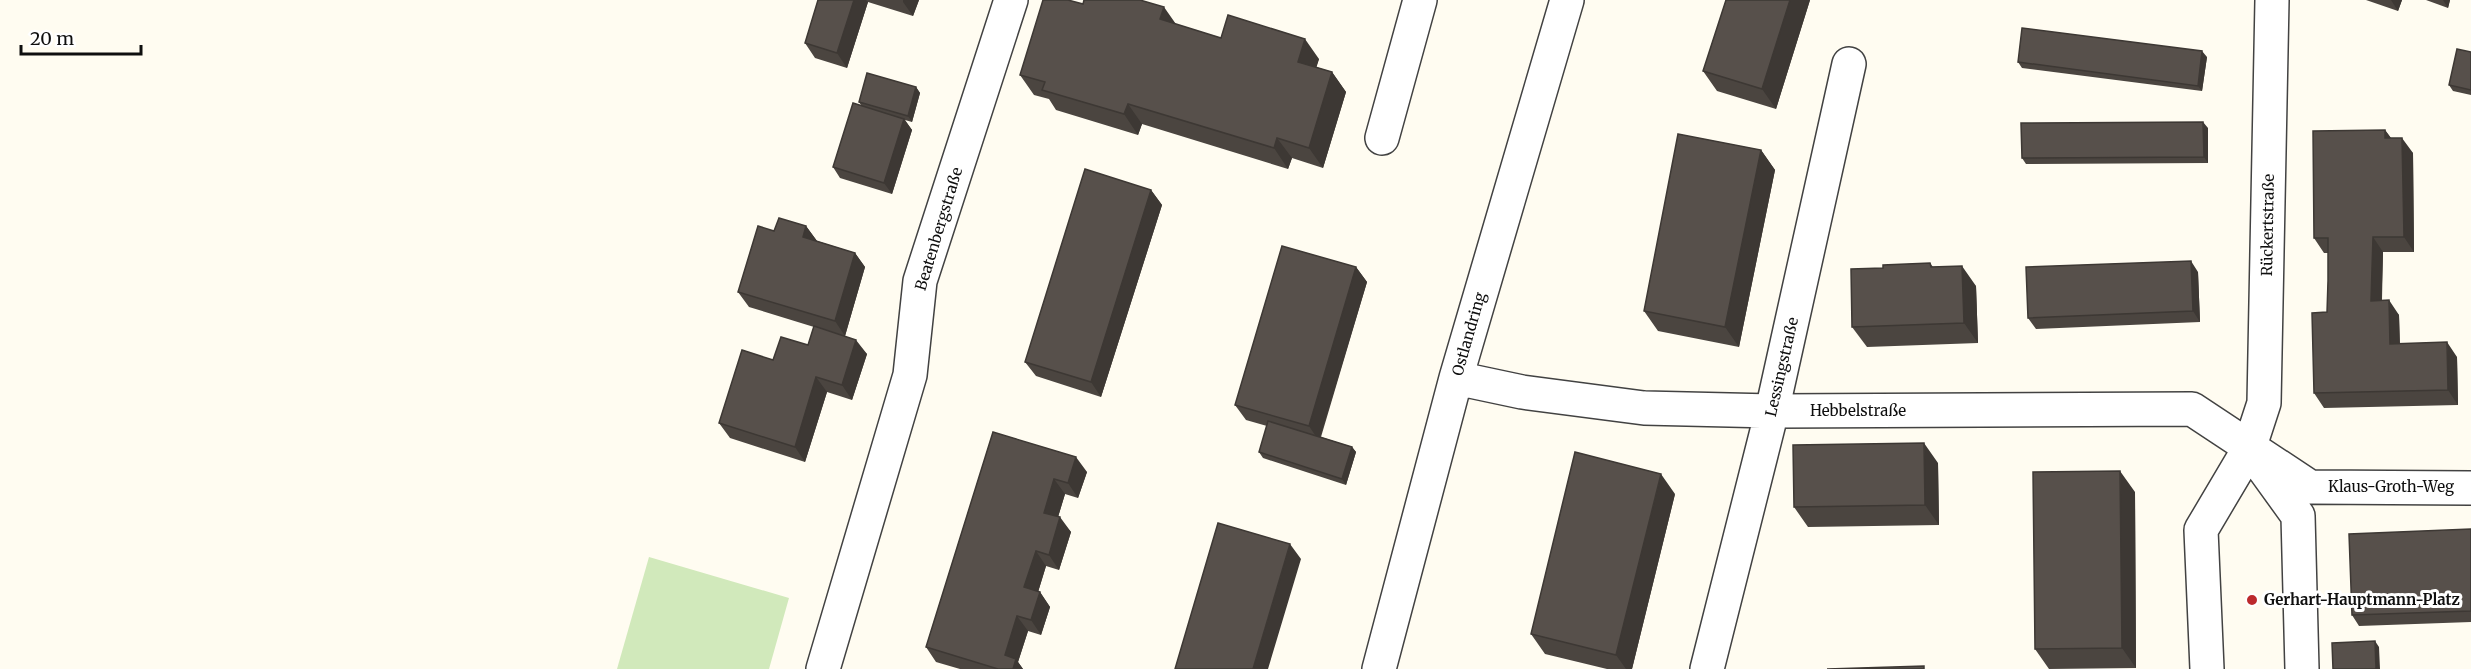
<svg xmlns="http://www.w3.org/2000/svg" width="2471" height="669" viewBox="0 0 2471 669" font-family="Merriweather,serif">
	<style>
		.park { fill: #d1e9bb }
		.lines { fill: none; stroke-linecap: round; stroke-linejoin: round }
		.minor-casing { stroke: #424242; stroke-width: 36 }
		.minor { stroke: #fff; stroke-width: 33 }
		.wall { fill: #4b4540 }
		.shaded-wall { fill: #3d3834 }
		.building { fill: #57504b; stroke: #3d3834; stroke-width: 1.5 }
		.poi-dot { fill: #bc292c; stroke: #fff; stroke-width: 2 }
		.labels { text-anchor: middle; stroke-width: 6; stroke-linejoin: round; paint-order: stroke }
		.street-label { font-size: 15px; fill: #0f0f0f; stroke: #fff }
		.poi-label { font-size: 15px; font-weight: bold; fill: #0f0f0f; stroke: #fff; text-anchor: start }
	</style>
	<rect width="100%" height="100%" fill="#fffcf1"/>
	<path class="park" d="M649,557L789,598L769,669H617Z"/>
	<g class="lines">
		<g class="minor-casing">
			<path id="minor" d="M1382,138L1420,0
				M1456,378L1522,392L1644,408L1772,411L2192,409L2310,487L2471,488
				M2259,462L2298,516L2302,669
				M823,669L910,375L920,281L1011,0
				M1379,669L1456,378L1567,0
				M1707,669L1772,411L1849,64
				M2207,669L2201,530L2249,449L2264,403L2272,0"/>
		</g>
		<use href="#minor" class="minor"/>
	</g>
	<path class="wall" d="M818,0H919L913,16L868,2L847,68L815,58L805,43Z
		M1726,0H1810L1776,109L1717,91L1703,71Z
		M2366,0H2402L2398,11Z
		M2426,0H2450L2448,8Z
		M1083,4L1176,24L1221,38L1319,59L1316,67L1332,72L1346,92L1323,168L1292,158L1288,169L1142,124L1138,135L1056,110L1049,99L1034,95L1020,75Z
		M2471,52V95L2453,91L2449,85Z
		M2207,57L2202,91L2022,68L2018,62Z
		M916,87L920,93L912,122L905,120L912,130L892,194L840,178L833,167L861,105L859,102Z
		M2208,128V163L2026,164L2022,158Z
		M2385,130L2391,138L2413,153L2414,252H2383L2382,300L2399,315L2400,343L2457,357L2458,405L2324,408L2314,393L2327,312L2328,281V253H2324L2314,238Z
		M1761,150L1775,170L1739,347L1658,331L1644,311Z
		M1151,190L1162,205L1101,397L1036,376L1025,362Z
		M806,226L817,241L855,253L865,267L845,336L867,354L852,400L827,392L805,462L730,438L719,423L773,360L808,345L814,327L749,307L738,292L774,231Z
		M1930,263L1933,267L1976,286L1978,343L1867,347L1852,327L1883,268Z
		M1356,267L1367,282L1321,437L1352,447L1356,452L1346,485L1263,458L1259,452L1267,426L1246,420L1235,405Z
		M2198,272L2200,322L2036,329L2028,318Z
		M993,432L1087,472L1078,498L1065,494L1058,517L1071,532L1059,570L1046,566L1038,592H1040L1050,607L1041,635L1028,631L1018,662L1023,669H960L936,662L926,647Z
		M1938,463L1939,525L1808,527L1794,507Z
		M2135,492L2136,668L2049,669L2035,649Z
		M1675,494L1632,669H1607L1545,654L1531,634Z
		M2471,529V622L2359,626L2352,615Z"/>
	<path class="shaded-wall" d="M854,0H866L868,2L847,68L837,53Z
		M903,0H919L913,16L903,2Z
		M1790,0H1810L1776,109L1762,89Z
		M2391,0H2402L2398,11Z
		M2443,0H2450L2448,8Z
		M1164,7L1178,27L1160,19Z
		M1305,39L1319,59L1312,82L1298,62Z
		M2202,51L2207,57L2202,91L2198,86Z
		M1332,72L1346,92L1323,168L1309,148Z
		M916,87L920,93L912,122L908,116Z
		M1128,104L1142,124L1138,135L1124,114Z
		M904,119L912,130L892,194L884,183Z
		M2203,122L2208,128V163L2204,157Z
		M2385,130L2396,145L2385,138Z
		M1277,138L1292,158L1288,169L1274,148Z
		M2402,138L2413,153L2414,252L2404,237Z
		M1761,150L1775,170L1739,347L1725,327Z
		M1151,190L1162,205L1101,397L1091,382Z
		M806,226L817,241L803,237Z
		M2373,237L2383,252L2381,316L2371,301Z
		M855,253L865,267L845,336L835,321Z
		M2191,261L2198,272L2200,322L2193,311Z
		M1962,266L1976,286L1978,343L1964,323Z
		M1356,267L1367,282L1319,441L1309,426Z
		M2389,300L2399,315L2400,358L2390,344Z
		M856,340L867,354L852,400L842,385Z
		M2447,342L2457,357L2458,405L2448,390Z
		M816,377L827,392L805,462L795,447Z
		M1924,443L1938,463L1939,525L1925,505Z
		M1352,447L1356,452L1346,485L1342,479Z
		M1076,457L1087,472L1078,498L1068,483Z
		M2120,471L2135,492L2136,668L2122,648Z
		M1661,474L1675,494L1632,669H1626L1616,655Z
		M1054,479L1065,494L1055,527L1044,513Z
		M1060,517L1071,532L1059,570L1049,555Z
		M1290,544L1301,559L1268,669H1253Z
		M1036,551L1046,566L1035,602L1024,587Z
		M1040,592L1050,607L1041,635L1031,620Z
		M1017,616L1028,631L1018,662L1023,669H1013L1005,655Z
		M2375,641L2379,647L2380,669H2376Z"/>
	<path class="building" d="M818,0H854L837,53L805,43Z
		M1043,0H1068L1083,4L1084,0H1140L1164,7L1160,19L1221,38L1228,15L1305,39L1298,62L1332,72L1309,148L1277,138L1274,148L1128,104L1124,114L1042,90L1045,82L1020,75Z
		M1726,0H1790L1762,89L1703,71Z
		M2022,28L2202,51L2198,86L2018,62Z
		M2457,49L2471,52V90L2449,85Z
		M867,73L916,87L908,116L859,102Z
		M853,103L904,119L884,183L833,167Z
		M2203,122L2204,157L2022,158L2021,123Z
		M2385,130V138H2402L2404,237H2373L2371,301L2389,300L2390,344L2447,342L2448,390L2314,393L2312,313L2327,312L2328,281V238H2314L2313,131Z
		M1678,134L1761,150L1725,327L1644,311Z
		M1085,169L1151,190L1091,382L1025,362Z
		M779,218L806,226L803,237L855,253L835,321L738,292L758,226L774,231Z
		M1282,246L1356,267L1309,426L1235,405Z
		M2191,261L2193,311L2028,318L2026,267Z
		M1930,263L1931,267L1962,266L1964,323L1852,327L1851,269L1883,268V265Z
		M814,326L856,340L842,385L816,377L795,447L719,423L742,350L773,360L781,337L808,345Z
		M1268,421L1352,447L1342,479L1259,452Z
		M993,432L1076,457L1068,483L1054,479L1044,513L1060,517L1049,555L1036,551L1024,587L1040,592L1031,620L1017,616L1005,655L1016,659L1013,669H998L926,647Z
		M1924,443L1925,505L1794,507L1793,445Z
		M1575,452L1661,474L1616,655L1531,634Z
		M2120,471L2122,648L2035,649L2033,472Z
		M1218,523L1290,544L1253,669H1175Z
		M2471,529V611L2352,615L2349,534Z
		M2375,641L2376,669H2333L2332,643Z
		M1924,666V669H1827Z"/>
	<circle class="poi-dot" cx="2252" cy="600" r="6"/>
	<g class="labels">
		<g class="street-label">
			<text transform="translate(2268 225) rotate(-89)" y="5">Rückertstraße</text>
			<text transform="translate(939 229) rotate(-73)" y="5">Beatenbergstraße</text>
			<text transform="translate(1469 334) rotate(-74)" y="5">Ostlandring</text>
			<text transform="translate(1782 367) rotate(-77)" y="5">Lessingstraße</text>
			<text x="1858" y="416">Hebbelstraße</text>
			<text x="2391" y="492">Klaus-Groth-Weg</text>
		</g>
		<g class="poi-label">
			<text x="2264" y="605">Gerhart-Hauptmann-Platz</text>
		</g>
	</g>
	<path d="M21 45v9h120v-9" fill="none" stroke="#0f0f0f" stroke-width="3"/>
	<text x="30" y="45" font-size="18" fill="#0f0f0f" stroke="#ffffff" stroke-width="4.5" paint-order="stroke">20 m</text>
</svg>
